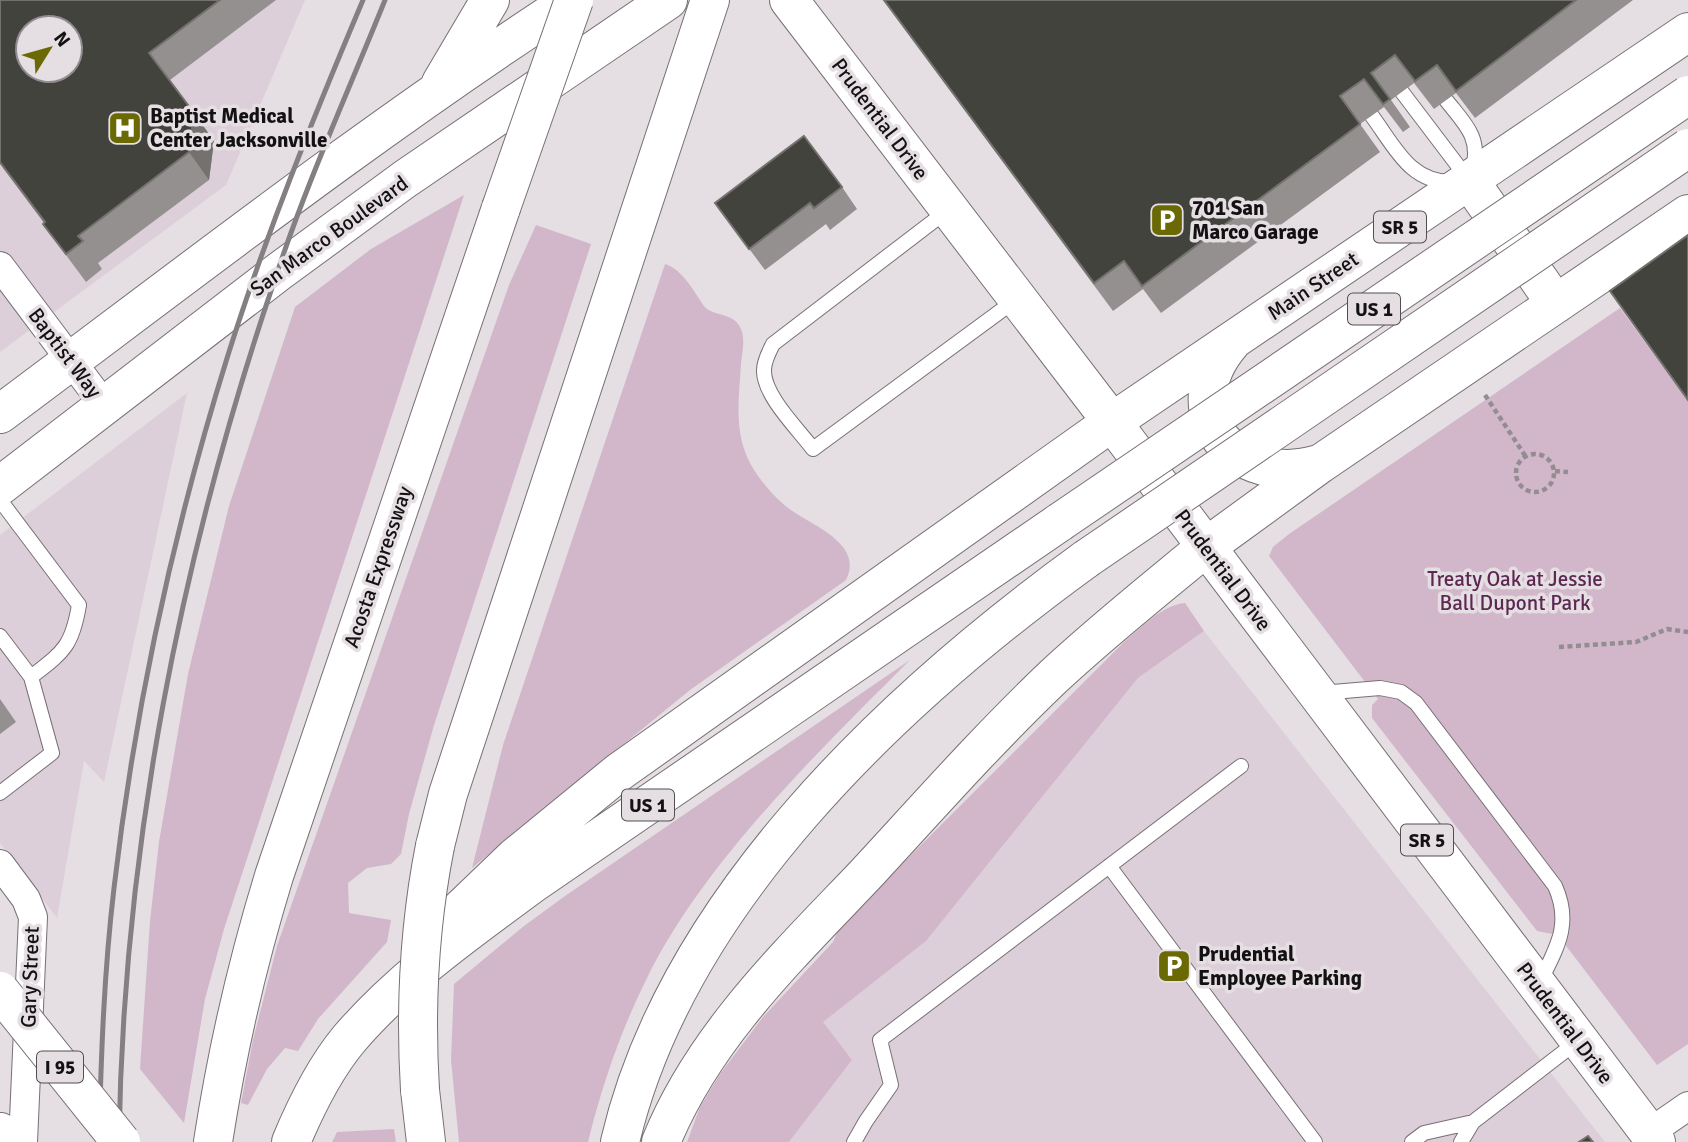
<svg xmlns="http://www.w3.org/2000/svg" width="1688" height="1142" viewBox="0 0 1688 1142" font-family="Signika,sans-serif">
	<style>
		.built { fill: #ddcfd9; fill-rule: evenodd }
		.green { fill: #d2b7cb }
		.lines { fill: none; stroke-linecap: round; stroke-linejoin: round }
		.service-casing { stroke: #777075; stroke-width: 16 }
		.minor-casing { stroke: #777075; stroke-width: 30 }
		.secondary-casing { stroke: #777075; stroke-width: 40 }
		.primary-casing { stroke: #777075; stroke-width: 40 }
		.motorway-casing { stroke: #777075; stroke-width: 40 }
		.path { stroke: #928d90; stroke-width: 4.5; stroke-dasharray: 5 3.5; stroke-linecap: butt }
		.service { stroke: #fff; stroke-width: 14 }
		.minor { stroke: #fff; stroke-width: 28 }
		.secondary { stroke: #fff; stroke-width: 38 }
		.primary { stroke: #fff; stroke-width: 38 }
		.motorway { stroke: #fff; stroke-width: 38 }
		.rail { stroke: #847f82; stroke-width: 5 }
		.motorway-bridge-casing { stroke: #777075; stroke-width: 40; stroke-linecap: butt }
		.motorway-bridge { stroke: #fff; stroke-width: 38 }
		.wall { fill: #949090 }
		.shaded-wall { fill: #74726f }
		.building { fill: #43433d; stroke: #74726f; stroke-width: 2; fill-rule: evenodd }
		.labels { text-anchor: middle; stroke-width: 7; stroke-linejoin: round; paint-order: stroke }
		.shield { fill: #e5dee3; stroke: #524e51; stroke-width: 2 }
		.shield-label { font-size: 19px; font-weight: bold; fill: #131112 }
		.poi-label { font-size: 21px; font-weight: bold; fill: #131112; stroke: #e5dee3; text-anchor: start }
		.street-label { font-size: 21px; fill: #131112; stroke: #e5dee3 }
		.park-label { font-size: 21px; fill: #5c2852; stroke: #e5dee3 }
	</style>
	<rect width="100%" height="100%" fill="#e5dee3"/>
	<path class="built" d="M0,0H305L226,185L0,352ZM28,28H70V70H28Z
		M187,393L104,782L84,761L57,918L0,843V535Z
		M1204,631L1605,1142H789L852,1060L822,1022L926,941L1138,678Z"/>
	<path class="green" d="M464,195L224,929L205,999L184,1123L140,1069L150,921L159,842L188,674L229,506L295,307L371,249Z
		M536,225L591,244L434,725L409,814L401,854L391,864L367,868L348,883L349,913L391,920L387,942L318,1019L298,1051L285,1048L267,1069L248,1105L241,1103L253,1040L277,946L509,285Z
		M665,264C683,270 693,290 704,306C713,317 733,312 740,327C746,338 742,352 741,364C739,396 734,429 748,459C755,474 769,491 781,502C802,523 866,540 846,580L690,690L472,868L503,745Z
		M1620,308L1688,401V1044L1657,1065L1554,930L1552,934L1537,931L1372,718V705L1378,699L1269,556L1273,547L1289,534Z
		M1185,603L1204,631L1138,678L926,941L823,1022L852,1060L789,1142H687L700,1107L720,1074L763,1017L833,942L840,926L1125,641C1142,627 1162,605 1185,603Z
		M910,660C818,752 705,861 647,978C621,1030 602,1085 588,1142H459L451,1060L454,984L524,926L565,896Z
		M394,1129L396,1142H332L337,1132Z"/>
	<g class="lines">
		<g class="service-casing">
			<path id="service" d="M1402,92L1468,179
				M1446,100C1465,124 1481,137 1473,169
				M1372,116C1395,147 1410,183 1453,182
				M948,210L773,344C769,352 764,361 764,370C763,395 798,429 813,449L1017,299
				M0,500L79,605C72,647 63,652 31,677
				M0,636L31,677L52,753L0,793
				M1321,693L1380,688L1401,692L1416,703L1555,886C1572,924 1557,947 1540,982
				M1109,866L1315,1142
				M854,1142L866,1121L891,1085L880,1040L1241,766
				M1412,1142L1424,1133L1473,1122
				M1461,1142L1473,1122L1578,1041"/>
		</g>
		<g class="minor-casing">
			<path id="minor" d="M0,266L105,406
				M0,864L26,899L33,917L23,1142
				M1649,1133L1688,1106"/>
		</g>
		<g class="secondary-casing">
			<path id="secondary" d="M789,0L1112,422
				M441,83L490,0
				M0,414C189,273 375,128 572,0
				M0,486L277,273L405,179L668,0"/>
		</g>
		<g class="primary-casing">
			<path id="primary" d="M1469,180L1556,304
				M1231,343C1171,413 1236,489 1319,464
				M1206,547L1320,464L1688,214
				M1656,1142L1112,422L1688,32"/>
		</g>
		<g class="motorway-casing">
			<path id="motorway" d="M435,846L448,794L710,0
				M441,928L515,857L619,772L1112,422
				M420,1090L426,1142
				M0,1132L8,1142
				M213,1142C227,1051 247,964 274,876L501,208
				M291,1142C306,1106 324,1069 349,1039C401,978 470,930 535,882L1060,522
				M620,1142C676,902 893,699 1086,559
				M661,1142C704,1036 789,955 866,874C927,808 987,740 1052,678C1101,632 1154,590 1206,547"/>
		</g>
		<path class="path" d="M1485,395L1526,457
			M1516 473a19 19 0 1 1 38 0a19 19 0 1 1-38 0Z
			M1555,471L1568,472
			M1559,647L1636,642L1667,629L1688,632"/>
		<use href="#service" class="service"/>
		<use href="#minor" class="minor"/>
		<use href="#secondary" class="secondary"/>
		<use href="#primary" class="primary"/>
		<use href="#motorway" class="motorway"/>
		<path class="rail" d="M99,1142C101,1057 104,972 114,888C135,707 174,528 228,355C266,234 314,116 363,0
			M119,1142C123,848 181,554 276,276C307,182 348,92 385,0"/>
		<g class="motorway-bridge-casing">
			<path id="motorway-bridge" d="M501,208L574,0
				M1060,522L1688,95
				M1086,559L1688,148
				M0,991L121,1142
				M420,1090C415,1008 419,927 435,846"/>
		</g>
		<use href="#motorway-bridge" class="motorway-bridge"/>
	</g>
	<path class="wall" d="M0,0H276L170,80L214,141L209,180L98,263L102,269L86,282L43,224L44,223L0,164Z
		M883,0H1633L1475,118L1456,93L1434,109L1414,83L1391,100L1410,127L1403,132L1384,107L1360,124L1380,152L1161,313L1143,289L1113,311Z
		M842,187L857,209L830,230L826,224L765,270L715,203Z
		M0,699L16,722L0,734Z"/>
	<path class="shaded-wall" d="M194,113L214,141L209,180L189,152Z"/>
	<path class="building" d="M0,0H220L149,53L194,113L189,152L78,236L83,241L66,254L43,224L45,222L0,162ZM28,28H70V70H28Z
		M884,0H1576L1456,91L1437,65L1415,81L1395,55L1371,73L1390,99L1383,104L1364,79L1340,96L1360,124L1142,286L1124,261L1094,283Z
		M804,136L842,187L814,208L810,203L749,249L715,203Z
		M1688,235V400L1610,291Z
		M1588,1136L1593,1142H1579Z"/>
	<defs>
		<g id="hospital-square" transform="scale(1.75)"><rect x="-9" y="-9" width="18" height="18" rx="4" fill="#6b6903" stroke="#e5dee3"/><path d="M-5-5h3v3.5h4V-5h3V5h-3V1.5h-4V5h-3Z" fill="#fff"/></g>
		<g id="parking-square" transform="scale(1.75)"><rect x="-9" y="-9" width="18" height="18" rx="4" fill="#6b6903" stroke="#e5dee3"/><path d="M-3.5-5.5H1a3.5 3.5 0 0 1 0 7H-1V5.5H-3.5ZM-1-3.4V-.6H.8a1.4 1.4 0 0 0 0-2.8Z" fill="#fff"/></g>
	</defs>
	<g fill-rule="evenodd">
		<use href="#hospital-square" x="125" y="128"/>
		<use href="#parking-square" x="1167" y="220"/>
		<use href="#parking-square" x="1174" y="966"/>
	</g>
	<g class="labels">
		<g class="shield">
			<rect x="1374" y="211.5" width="52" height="31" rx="5"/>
			<rect x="1348" y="293.5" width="52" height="31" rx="5"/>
			<rect x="622" y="789.5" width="52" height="31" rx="5"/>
			<rect x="1401" y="824.5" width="52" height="31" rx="5"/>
			<rect x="37" y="1051.5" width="46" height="31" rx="5"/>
		</g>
		<g class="shield-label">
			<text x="1400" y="234">SR 5</text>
			<text x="1374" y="316">US 1</text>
			<text x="648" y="812">US 1</text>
			<text x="1427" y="847">SR 5</text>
			<text x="60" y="1074">I 95</text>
		</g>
		<g class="poi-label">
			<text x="150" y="123">Baptist Medical<tspan x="150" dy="24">Center Jacksonville</tspan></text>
			<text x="1192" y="215">701 San<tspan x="1192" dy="24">Marco Garage</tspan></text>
			<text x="1198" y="961">Prudential<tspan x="1198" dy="24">Employee Parking</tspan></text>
		</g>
		<g class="street-label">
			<text transform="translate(880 119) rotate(53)" y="7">Prudential Drive</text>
			<text transform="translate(329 236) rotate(-36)" y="7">San Marco Boulevard</text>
			<text transform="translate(1313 286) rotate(-34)" y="7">Main Street</text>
			<text transform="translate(65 353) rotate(53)" y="7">Baptist Way</text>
			<text transform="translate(378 567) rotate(-71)" y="7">Acosta Expressway</text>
			<text transform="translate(1223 570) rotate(53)" y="7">Prudential Drive</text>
			<text transform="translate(30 977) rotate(-88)" y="7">Gary Street</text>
			<text transform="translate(1565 1023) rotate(53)" y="7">Prudential Drive</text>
		</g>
		<g class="park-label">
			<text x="1515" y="586">Treaty Oak at Jessie<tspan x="1515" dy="24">Ball Dupont Park</tspan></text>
		</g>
	</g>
	<g transform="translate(49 49) rotate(53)"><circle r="33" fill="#e5dee3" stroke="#918c8f" stroke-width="2"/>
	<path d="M0-5L12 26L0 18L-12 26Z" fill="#6b6903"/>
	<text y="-10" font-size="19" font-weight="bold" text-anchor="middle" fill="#131112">N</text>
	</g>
</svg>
